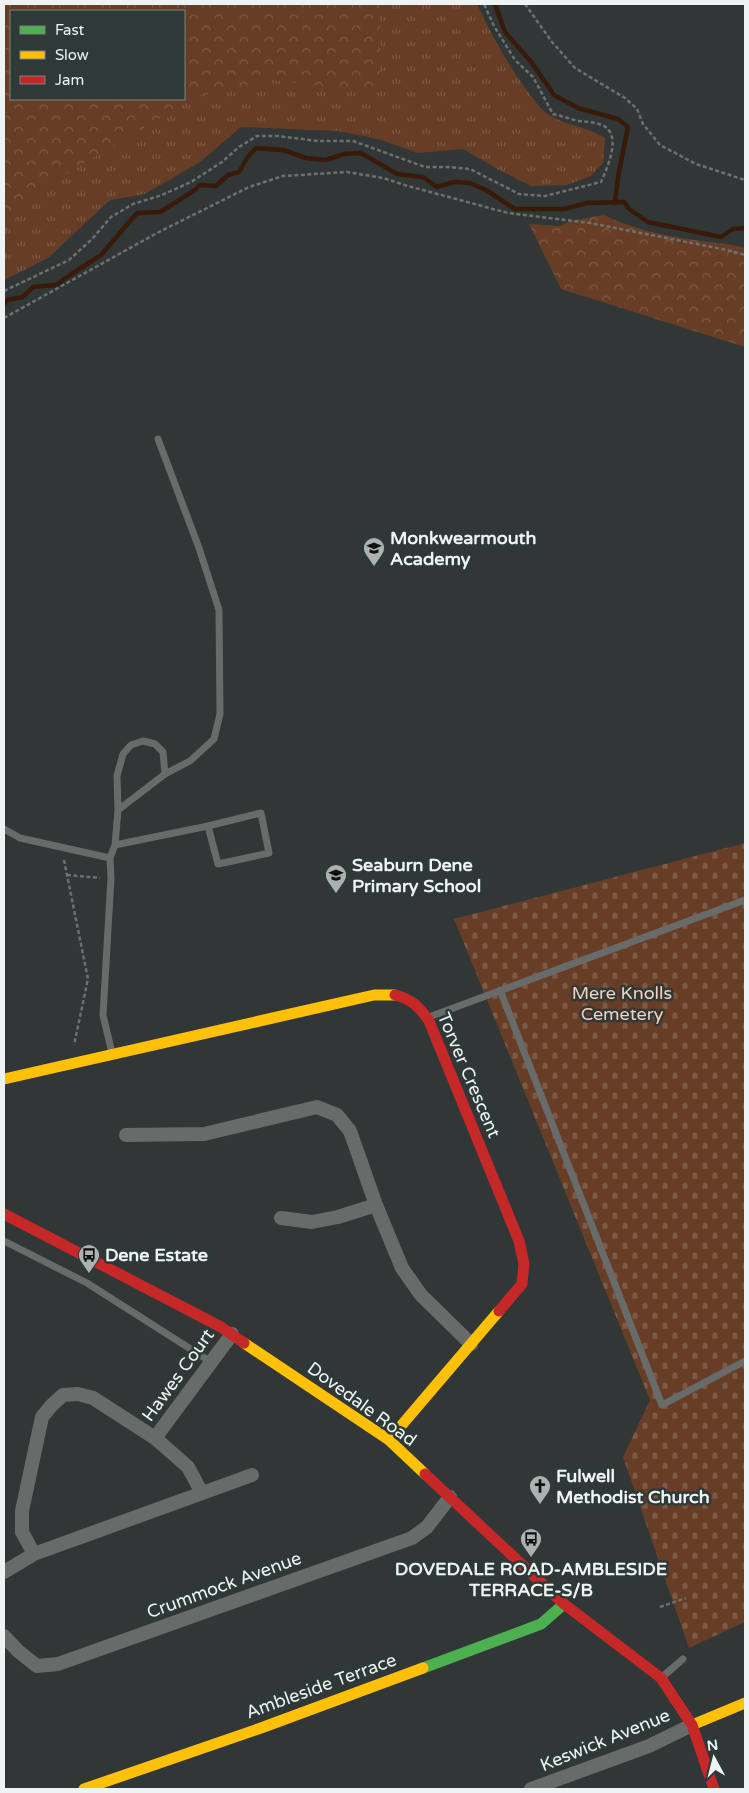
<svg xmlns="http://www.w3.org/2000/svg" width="749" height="1793" viewBox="0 0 749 1793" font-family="'Varela Round',sans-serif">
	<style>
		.grass { fill: url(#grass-tufts); fill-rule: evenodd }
		.forest { fill: url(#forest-crowns); fill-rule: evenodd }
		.cemetery { fill: url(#cemetery-stones) }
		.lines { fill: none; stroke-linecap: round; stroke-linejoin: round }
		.stream { stroke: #391a09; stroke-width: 4.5 }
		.path { stroke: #6c706f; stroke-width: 2.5; stroke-dasharray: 4 2.5; stroke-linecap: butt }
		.lane { stroke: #676c6b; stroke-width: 7 }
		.street { stroke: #676c6b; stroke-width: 14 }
		.fast { stroke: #4caf50; stroke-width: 11 }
		.slow { stroke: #ffc107; stroke-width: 11 }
		.jam { stroke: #c62828; stroke-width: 11 }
		.labels { text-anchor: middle; stroke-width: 5; stroke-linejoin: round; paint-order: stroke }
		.poi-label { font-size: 18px; font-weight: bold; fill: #edf4f3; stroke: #2e3938; text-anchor: start }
		.park-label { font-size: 18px; fill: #f9d1bd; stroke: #2e3938 }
		.street-label { font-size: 18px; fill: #edf4f3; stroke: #2e3938 }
	</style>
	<defs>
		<pattern id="grass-tufts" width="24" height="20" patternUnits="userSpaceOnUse" patternTransform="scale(1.25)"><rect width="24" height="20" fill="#673d26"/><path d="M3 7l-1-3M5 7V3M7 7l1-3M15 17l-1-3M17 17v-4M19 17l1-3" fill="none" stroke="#7d5a46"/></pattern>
		<pattern id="forest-crowns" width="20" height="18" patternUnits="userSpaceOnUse" patternTransform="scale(1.25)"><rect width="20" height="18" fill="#673d26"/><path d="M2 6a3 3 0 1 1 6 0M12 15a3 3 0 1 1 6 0" fill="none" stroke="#7d5a46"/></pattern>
		<pattern id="cemetery-stones" width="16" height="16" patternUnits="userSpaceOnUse" patternTransform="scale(1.25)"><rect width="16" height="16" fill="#673d26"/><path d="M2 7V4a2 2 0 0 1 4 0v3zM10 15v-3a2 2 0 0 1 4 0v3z" fill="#7d5a46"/></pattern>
	</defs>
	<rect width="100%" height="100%" fill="#313636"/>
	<path class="grass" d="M4,4H477C492,36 509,67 531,96C536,101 540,109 546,113C565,126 587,126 605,138L603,163L591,176L566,185L531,186L501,171L463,149L418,153L378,139L338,131L241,127L200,162L145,194L110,200L48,258L4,280ZM11,11H184V99H11Z"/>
	<path class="forest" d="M4,4H379L381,33L380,85L349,89L271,80L198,96L48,184L7,230H4ZM11,11H184V99H11Z
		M604,215C630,228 665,236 695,240C711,243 729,243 745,248V347L561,289L529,224L559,226L575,220Z"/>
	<path class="cemetery" d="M745,843V1622L689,1648L623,1457L650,1400L454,919Z"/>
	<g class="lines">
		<path class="stream" d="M495,4L505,32L532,63L554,95L578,108L618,119L628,127L618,177L615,203
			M4,304L7,300L23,297L33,287L56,285L70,275L101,255L137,213L160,212L195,190L200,185L216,186L228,175L239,172L247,158L256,148L283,150L306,158L326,160L344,154L361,153L397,174L423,177L437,187L454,182L470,183L486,190L515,209H564L587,203L624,202L629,209L648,222L721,237L733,229L745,228"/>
		<path class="path" d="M525,4L552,42L575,68L625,98L637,109L643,124L660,145L696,164L745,180
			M4,291L69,260L92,239L111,217L133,204L162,195L191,182L222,162L239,147L257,136H278L318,141H353L425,167H448L470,169L519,194L545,196L601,182C608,166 624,131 599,124C593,122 586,122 579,121C570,119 562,116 553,114L533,77L515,60L494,26L484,4
			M4,318L157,233L249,187L283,176L347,172L383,178L408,186L508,213L590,223L727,250L745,255
			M64,860L88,979L74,1045
			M67,875L100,878
			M660,1607L686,1598"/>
		<path class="lane" d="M118,810L165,774L190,761L214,739L220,714L219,610L199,548L158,439
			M4,829L20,838L110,858
			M115,845L208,826L261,813L269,853L218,864L208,826
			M500,990L662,1405L745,1361
			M429,1017L745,900
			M112,1053L103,1015L111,878L110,858L115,845L118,810L117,776L123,754L131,745L143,741L155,744L163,752L165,774
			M4,1241L87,1283L211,1362
			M661,1678L683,1659"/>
		<path class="street" d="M126,1135L204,1134L317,1107L337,1115L350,1131L376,1205L402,1268L421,1295L471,1344
			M281,1218L312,1222L338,1217L376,1205
			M155,1438L232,1334
			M34,1554L22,1532V1511L42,1417L52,1405L63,1395L78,1394L93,1398L155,1438L188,1467L202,1493
			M4,1572L34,1554L252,1475
			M4,1636L18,1651L37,1666L58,1664L412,1538L427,1527L450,1497
			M531,1789L649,1746L692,1725"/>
		<path class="fast" d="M423,1668L541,1624L564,1604"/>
		<path class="slow" d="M4,1079L374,995H395
			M244,1343L389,1440L425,1474
			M389,1440L499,1311
			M692,1725L745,1703
			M84,1789L261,1728L423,1668"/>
		<path class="jam" d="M395,995C411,999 420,1007 429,1021L519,1241L524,1264L522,1284L499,1311
			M4,1214L221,1327L244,1343
			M425,1474L564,1604L661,1678L692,1725L714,1789"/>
	</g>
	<defs>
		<g id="school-pin" transform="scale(1.125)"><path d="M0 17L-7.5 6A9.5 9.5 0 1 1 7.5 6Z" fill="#abb2b1" stroke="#2e3938"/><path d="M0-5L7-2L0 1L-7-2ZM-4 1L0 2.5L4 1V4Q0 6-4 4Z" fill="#111"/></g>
		<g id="bus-pin" transform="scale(1.125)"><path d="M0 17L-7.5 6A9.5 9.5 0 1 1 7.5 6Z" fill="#abb2b1" stroke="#2e3938"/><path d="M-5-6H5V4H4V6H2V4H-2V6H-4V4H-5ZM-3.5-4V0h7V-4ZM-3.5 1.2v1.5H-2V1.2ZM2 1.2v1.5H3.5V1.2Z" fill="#111"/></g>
		<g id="church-pin" transform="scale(1.125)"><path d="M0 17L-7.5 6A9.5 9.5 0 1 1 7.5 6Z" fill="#abb2b1" stroke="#2e3938"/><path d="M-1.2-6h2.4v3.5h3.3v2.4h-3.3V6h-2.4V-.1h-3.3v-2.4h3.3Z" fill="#111"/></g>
	</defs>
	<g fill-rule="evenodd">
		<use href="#school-pin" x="374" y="548"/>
		<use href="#school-pin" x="336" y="875"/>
		<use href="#bus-pin" x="89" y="1255"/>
		<use href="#church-pin" x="540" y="1486"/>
		<use href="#bus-pin" x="531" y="1539"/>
	</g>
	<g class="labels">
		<g class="poi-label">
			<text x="390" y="544">Monkwearmouth<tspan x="390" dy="21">Academy</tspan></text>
			<text x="352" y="871">Seaburn Dene<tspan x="352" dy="21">Primary School</tspan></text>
			<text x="105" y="1261">Dene Estate</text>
			<text x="556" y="1482">Fulwell<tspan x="556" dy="21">Methodist Church</tspan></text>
			<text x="531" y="1575" text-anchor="middle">DOVEDALE ROAD-AMBLESIDE<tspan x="531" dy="21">TERRACE-S/B</tspan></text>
		</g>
		<g class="park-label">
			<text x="622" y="999">Mere Knolls<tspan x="622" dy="21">Cemetery</tspan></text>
		</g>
		<g class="street-label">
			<text transform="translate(469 1075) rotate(67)" y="6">Torver Crescent</text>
			<text transform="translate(178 1375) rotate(-54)" y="6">Hawes Court</text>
			<text transform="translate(362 1404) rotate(36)" y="6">Dovedale Road</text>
			<text transform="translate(224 1585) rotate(-20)" y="6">Crummock Avenue</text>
			<text transform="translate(321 1686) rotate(-20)" y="6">Ambleside Terrace</text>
			<text transform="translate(605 1740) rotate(-22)" y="6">Keswick Avenue</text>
		</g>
	</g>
	<rect width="749" height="1793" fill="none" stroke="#edf4f3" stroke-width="10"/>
	<rect x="10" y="10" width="175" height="90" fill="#2e3938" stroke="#7a8483"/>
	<rect x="20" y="26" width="25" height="8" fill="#4caf50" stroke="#7a8483"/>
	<text x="55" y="35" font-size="15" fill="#edf4f3">Fast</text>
	<rect x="20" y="51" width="25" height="8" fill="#ffc107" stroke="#7a8483"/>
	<text x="55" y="60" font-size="15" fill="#edf4f3">Slow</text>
	<rect x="20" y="76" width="25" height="8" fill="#c62828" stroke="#7a8483"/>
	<text x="55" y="85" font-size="15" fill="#edf4f3">Jam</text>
	<g transform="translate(714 1758) rotate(353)" stroke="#2e3938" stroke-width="4" paint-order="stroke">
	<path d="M0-4L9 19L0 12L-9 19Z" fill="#edf4f3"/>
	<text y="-8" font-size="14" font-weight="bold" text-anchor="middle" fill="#edf4f3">N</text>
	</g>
</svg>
